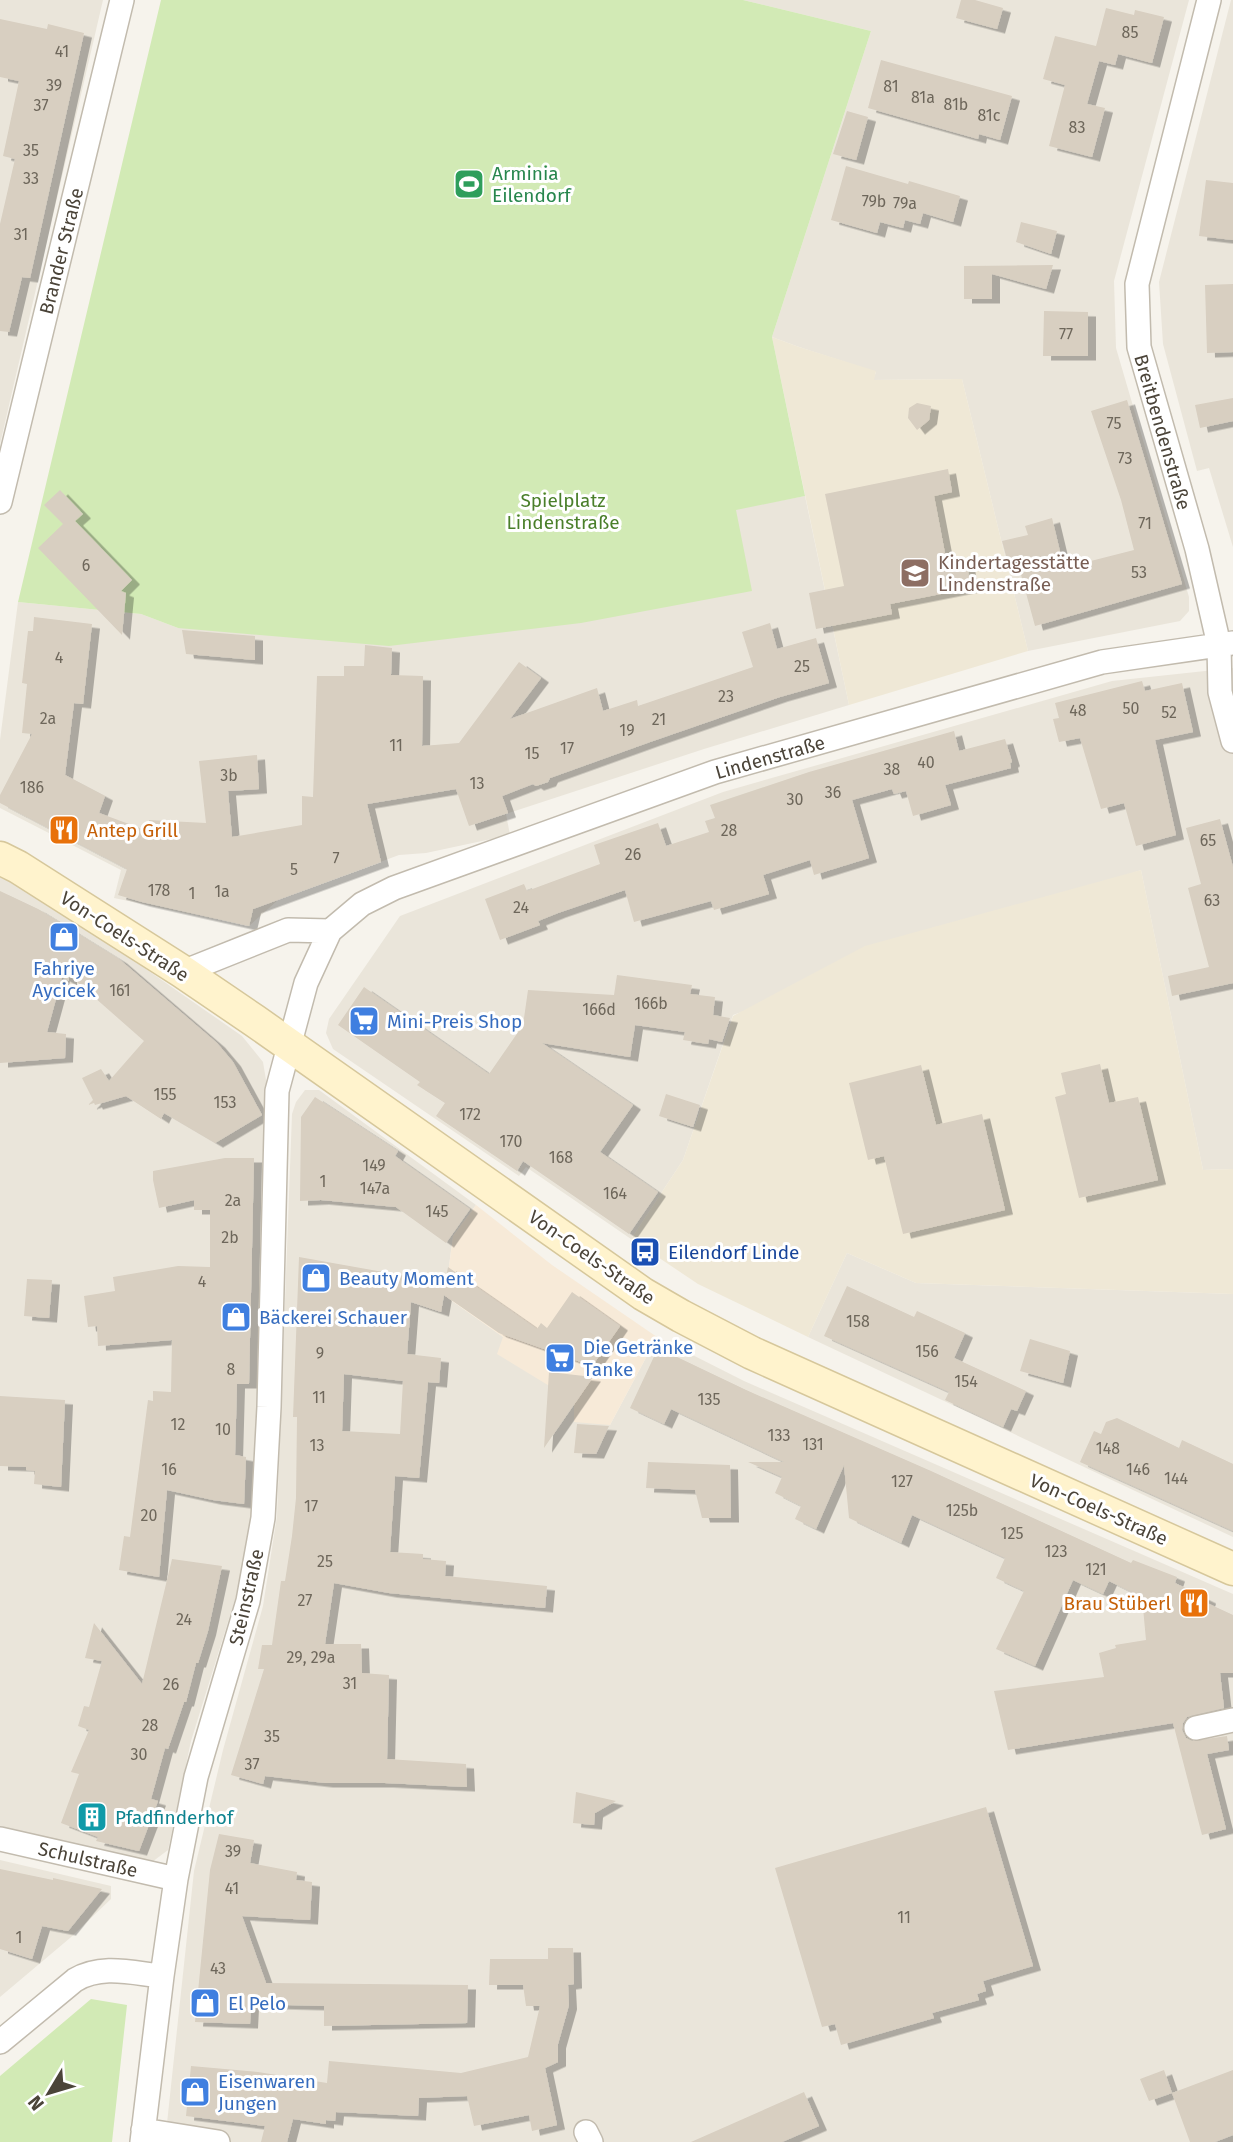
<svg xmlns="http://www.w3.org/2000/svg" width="1233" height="2142" viewBox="0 0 1233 2142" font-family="'Fira Sans',sans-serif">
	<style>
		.residential { fill: #eae5da }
		.commercial { fill: #f7ead8 }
		.education { fill: #efe8d6 }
		.green { fill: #d2eab5 }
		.building { fill: #d8cfc1; fill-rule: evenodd; filter: url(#shadow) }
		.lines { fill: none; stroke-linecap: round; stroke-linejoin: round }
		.minor-casing { stroke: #c2bbae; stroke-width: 26 }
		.secondary-casing { stroke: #d6c79b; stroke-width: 35 }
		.minor { stroke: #fff; stroke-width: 23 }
		.secondary { stroke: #fff3cd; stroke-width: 32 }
		.labels { text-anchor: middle; stroke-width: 6; stroke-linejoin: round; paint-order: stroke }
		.number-label { font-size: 16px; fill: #6e675b }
		.leisure-label { font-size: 19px; fill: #27864d; stroke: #fff; text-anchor: start }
		.street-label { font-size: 19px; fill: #4b4439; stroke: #fff }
		.park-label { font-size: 19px; fill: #4a7f2a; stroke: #fff }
		.education-label { font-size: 19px; fill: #785e54; stroke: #fff; text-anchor: start }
		.food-label { font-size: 19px; fill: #c56008; stroke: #fff; text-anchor: start }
		.shop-label { font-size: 19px; fill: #366cbe; stroke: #fff; text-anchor: start }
		.transit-label { font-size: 19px; fill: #164399; stroke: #fff; text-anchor: start }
		.culture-label { font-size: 19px; fill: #0d838f; stroke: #fff; text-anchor: start }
	</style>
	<defs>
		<filter id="shadow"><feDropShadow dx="8" dy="4.5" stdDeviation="0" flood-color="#0004"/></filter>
	</defs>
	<rect width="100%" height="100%" fill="#f6f3ec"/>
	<path class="residential" d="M0,0H103L0,444Z
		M743,0H1189L1114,281L1116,348L1189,597V611L1180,621L1028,651L962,379L873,380L876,372L799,347L772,337L871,31Z
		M1231,0H1233V547L1209,468L1197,471L1163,344L1159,282Z
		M805,496L849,705L704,749L506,814L510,835L426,853L399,855L278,900L249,926L114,898L121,870L0,808V740L18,602L141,614L178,628L751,591L735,509Z
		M1233,668V1169L1203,1170L1141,870L733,1015L683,1160L631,1239L526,1167L519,1176L333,1049L326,1033L329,1019L400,916L723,792L1112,681Z
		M0,876L54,905L242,1036L263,1062L267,1086L258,1407L252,1515L236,1596L191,1741L168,1850L152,1862L0,1826Z
		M305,1090H319L476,1205L453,1236L445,1296L503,1337L574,1401L610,1425L657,1337L744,1381L1233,1594V2142H165L194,1871L223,1750L263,1606L277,1516L292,1114L296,1102Z
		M847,1253L916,1283L1233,1294V1537L808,1337Z
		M0,1860L111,1886V1899L70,1938L0,1997Z"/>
	<path class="commercial" d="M476,1205L552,1265L657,1337L610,1425L574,1422V1401L497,1354L503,1337L445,1296L453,1236Z"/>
	<path class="education" d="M772,337L799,347L876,371L874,380L962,379L1028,651L849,705Z
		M1141,870L1203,1170L1233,1169V1294L916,1283L847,1253L808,1337L698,1284L631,1239L683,1160L733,1016L865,946Z"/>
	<path class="green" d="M161,0H743L871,31L772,337L805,496L736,510L752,591L581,623L389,646L178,628L141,614L18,602Z
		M91,1999L127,2005L112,2142H0V2076Z"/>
	<path class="building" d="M961,0H975L1003,8L997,29L956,18Z
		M1106,8L1134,15L1135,10L1164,17L1152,63L1118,54L1115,65L1099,61L1087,104L1105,108L1092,157L1049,146L1065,85L1043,79L1055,36L1096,46Z
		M0,19L47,29L48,24L84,33L30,278L22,277L9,332L0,331V224L15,159L3,156L19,81L0,77Z
		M881,60L1012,96L1000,140L979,134L978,139L868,108Z
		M847,111L868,117L856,160L833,154Z
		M846,166L908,184L909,181L960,196L953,222L923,213L920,224L905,220L903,228L880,222L877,233L831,220Z
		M1206,180L1233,183V240L1199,236Z
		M1021,222L1057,231L1051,254L1016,242Z
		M1053,265L1046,289L992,274V299H964V266Z
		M1233,284V352L1207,353L1205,285Z
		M1044,311L1088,312V356H1043Z
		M1233,398V421L1200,428L1195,405Z
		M1127,400L1182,584L1035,626L1017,560L1008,563L1002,541L1028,535L1025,526L1052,518L1063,564L1074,561L1075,565L1134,550L1121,500L1091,411Z
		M917,403L931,406L929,420L917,430L908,418L909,408Z
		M948,469L952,492L934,496L948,569L967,565L971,588L890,604L892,614L816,629L809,593L844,586L825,494Z
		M60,490L83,514L75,521L132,580L121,591L126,593L122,635L38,548L63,524L44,505Z
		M34,617L92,624L83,704L74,703L65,775L105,796L99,813L148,831L149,820L206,823L199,761L257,755L259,789L228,791L232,837L302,825V796L313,797L317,676H344V666H364L365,645L392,648L391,675L423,676L422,746L459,743L519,662L541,678L510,719L597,688L603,711L637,700L638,706L753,667L742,632L770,623L777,649L816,638L829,683L780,697L650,742L550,778L548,782L536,786L533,784L502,796L508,813L469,826L456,789L367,804L381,862L253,909L249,926L142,902L118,895L127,869L0,803V795L32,734L22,733L27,684L22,683L28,631H33Z
		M182,630L255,636V660L186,654Z
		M1142,681L1145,691L1182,683L1193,732L1155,740L1176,835L1136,846L1124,803L1101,809L1080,738L1059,742L1053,719L1059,718L1055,703Z
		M954,731L959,751L1005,739L1012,762L1010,763L1011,768L945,785L951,805L913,816L906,791L894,794L892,789L852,800L869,858L814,875L810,860L763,875L769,894L714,910L711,901L634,922L625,890L558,913L538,921L540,925L500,940L485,899L524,884L527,891L600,864L594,845L658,823L666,846L709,832L705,821L715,818L710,805L809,772Z
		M1220,819L1233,867V983L1172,996L1168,976L1209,967L1188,888L1201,884L1186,828Z
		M0,891L38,909L119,959L217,1043L233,1062L262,1115L215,1143L164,1113L161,1119L126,1096L95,1105L94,1103L88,1105L93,1100L82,1078L101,1069L109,1081L144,1041L69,975V981L62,977L47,1032L66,1034L65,1058L0,1063Z
		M617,975L692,985L690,994L715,997L713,1015L730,1018L722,1042L709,1039L708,1044L683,1040L685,1032L635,1025L630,1057L542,1043L633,1105L600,1152L658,1192L629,1234L523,1161L517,1171L436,1116L445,1103L417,1085L420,1082L338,1025L364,987L489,1074L523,1025L528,990L614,995Z
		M1100,1064L1109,1103L1138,1097L1158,1180L1079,1198L1055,1097L1066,1094L1061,1073Z
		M921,1065L936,1125L982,1114L1005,1210L903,1234L884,1156L868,1160L849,1083Z
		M666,1094L700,1105L693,1127L659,1116Z
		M315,1097L398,1151L395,1156L470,1209L446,1243L396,1207L321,1200L300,1201L301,1117Z
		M225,1158H254L249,1384H237L235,1455L246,1457L244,1504L213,1500L167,1490L159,1577L119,1570L124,1536L130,1537L148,1400L153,1401V1391L171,1392L172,1340L98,1346L97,1326L88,1327L84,1296L115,1291L113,1277L178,1266L210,1267V1210H194V1200L159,1208L153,1180V1171Z
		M299,1257L445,1283L448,1267L537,1329L541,1323L547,1328L572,1292L620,1326L592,1366L499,1333L444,1295L441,1312L411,1302L407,1354L441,1358L439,1383L428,1382L419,1478L395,1476L390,1552L423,1554V1559L446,1561L445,1576L547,1586L545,1608L389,1593L334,1583L325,1644H361L362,1673L389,1675L387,1759L466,1764L467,1787L385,1783H325L265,1776L263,1784L231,1775L264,1669H258L262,1645H272L281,1581H285L292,1536L296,1498L297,1417H293ZM344,1374L403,1381L400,1434L342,1431Z
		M27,1279L52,1280L49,1318L24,1316Z
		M847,1286L914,1317L917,1311L965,1333L954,1358L1026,1391L1017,1411L1011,1409L1003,1427L945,1400L949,1392L824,1336Z
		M1030,1339L1070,1351L1063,1383L1020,1371Z
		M658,1348L746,1390L931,1471L1131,1563L1133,1560L1177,1577L1175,1583L1208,1599L1207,1603L1233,1615V1673H1220L1224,1708L1187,1717L1183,1723L1182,1730L1186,1738L1192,1741L1227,1736L1229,1750L1207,1754L1226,1829L1202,1835L1173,1723L1008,1750L994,1691L1104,1677L1099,1653L1116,1648L1115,1645L1146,1640L1142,1597L1109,1581L1103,1594L1073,1580L1035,1666L996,1649L1024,1591L996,1578L1005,1558L912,1515L901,1543L849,1518L844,1465L816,1529L795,1519L801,1506L775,1493L782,1477L748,1462H784L671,1409L664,1424L630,1408Z
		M549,1372L593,1377L544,1448Z
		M0,1396L65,1400L61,1487L34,1484L35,1471L26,1470V1467L0,1466Z
		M1117,1418L1179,1448L1182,1440L1233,1464V1531L1080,1462L1094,1431L1101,1434L1106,1422Z
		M577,1424L609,1426L596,1454L574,1453Z
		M648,1462L730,1465L731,1518H702L695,1490L646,1488Z
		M172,1559L222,1566L208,1631L198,1663H196L186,1702H184L168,1749L165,1748L151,1799L158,1801L139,1851L96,1841L98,1837L61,1823L79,1774L71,1772L89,1730L78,1726L84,1706L89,1707L102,1661L85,1658L94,1623L142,1684Z
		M576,1792L616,1801L595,1813L594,1825L573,1823Z
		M986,1807L1033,1966L983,1981L986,1991L977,1994L979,2000L932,2013L934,2018L841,2045L835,2024L822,2027L775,1868Z
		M219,1834L254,1840L250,1863L297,1872L296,1880L312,1882L310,1920L242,1916L266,1983L468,1985L467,2023L324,2026V2006L251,2004L250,2024L195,2022L210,1870Z
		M0,1869L53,1880V1878L102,1889L68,1931L42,1926L32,1959L0,1949Z
		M548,1948H573L574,1984L568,1985L569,2005L558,2044V2062L545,2068L557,2125L532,2131L529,2115L474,2126L467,2096L419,2098L418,2116L336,2112L335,2121L326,2120V2124L293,2119L287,2142H261L265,2126L186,2116L191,2066L258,2072L327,2083L329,2061L461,2073L528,2057L540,2006H526L523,1985H489L490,1959H548Z
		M1164,2070L1172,2093L1149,2101L1140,2079Z
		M1233,2070V2135L1215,2142H1190L1172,2093Z
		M804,2092L819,2126L782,2142H691Z"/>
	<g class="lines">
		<g class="minor-casing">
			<path id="minor" d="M1209,0L1137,284L1139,347L1197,549L1219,645L1220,692L1233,741
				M0,502L122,0
				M183,972L288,930L330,931
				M1196,1728L1233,1720
				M0,1839L176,1879
				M0,2042L75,1980C102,1964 132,1973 162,1976
				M143,2130L218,2142
				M586,2132L591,2142
				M142,2142L162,1976L176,1879L196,1777L248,1601L263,1518L269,1407L277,1091L306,983L330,931L362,904L394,888L715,772L1102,662L1233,643"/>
		</g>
		<g class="secondary-casing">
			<path id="secondary" d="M0,858L18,867L183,972L255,1021L643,1294L681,1316L752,1353L1233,1569"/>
		</g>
		<use href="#minor" class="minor"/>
		<use href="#secondary" class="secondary"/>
	</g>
	<defs>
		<g id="stadium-square" transform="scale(1.575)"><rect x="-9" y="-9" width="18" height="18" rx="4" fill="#2e9e5b" stroke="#fff"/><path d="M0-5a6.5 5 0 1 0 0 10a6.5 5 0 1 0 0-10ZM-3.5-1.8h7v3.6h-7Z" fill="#fff"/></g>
		<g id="school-square" transform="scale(1.575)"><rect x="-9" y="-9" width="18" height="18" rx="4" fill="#8d6e63" stroke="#fff"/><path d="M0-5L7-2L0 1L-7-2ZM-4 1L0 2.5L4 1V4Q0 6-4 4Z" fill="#fff"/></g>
		<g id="restaurant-square" transform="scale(1.575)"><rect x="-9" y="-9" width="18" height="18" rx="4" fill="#e8710a" stroke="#fff"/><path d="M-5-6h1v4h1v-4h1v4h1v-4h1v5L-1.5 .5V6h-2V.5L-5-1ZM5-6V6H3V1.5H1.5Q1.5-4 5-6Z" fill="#fff"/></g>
		<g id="shop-square" transform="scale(1.575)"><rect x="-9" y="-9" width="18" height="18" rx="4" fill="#3f7fe0" stroke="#fff"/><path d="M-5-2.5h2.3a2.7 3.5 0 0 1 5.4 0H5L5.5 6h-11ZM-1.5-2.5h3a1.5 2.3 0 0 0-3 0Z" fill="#fff"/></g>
		<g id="supermarket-square" transform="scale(1.575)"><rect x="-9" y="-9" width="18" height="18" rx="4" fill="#3f7fe0" stroke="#fff"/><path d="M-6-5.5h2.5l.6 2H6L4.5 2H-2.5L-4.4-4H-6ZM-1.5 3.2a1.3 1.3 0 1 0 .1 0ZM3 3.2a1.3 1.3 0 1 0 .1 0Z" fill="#fff"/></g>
		<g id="bus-square" transform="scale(1.575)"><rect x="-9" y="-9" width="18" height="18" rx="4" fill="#1a4fb4" stroke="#fff"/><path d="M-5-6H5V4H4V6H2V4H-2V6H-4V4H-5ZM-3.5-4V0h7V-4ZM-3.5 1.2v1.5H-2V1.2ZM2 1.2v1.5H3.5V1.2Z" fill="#fff"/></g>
		<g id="building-square" transform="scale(1.575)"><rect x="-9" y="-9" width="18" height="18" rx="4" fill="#0f9aa8" stroke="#fff"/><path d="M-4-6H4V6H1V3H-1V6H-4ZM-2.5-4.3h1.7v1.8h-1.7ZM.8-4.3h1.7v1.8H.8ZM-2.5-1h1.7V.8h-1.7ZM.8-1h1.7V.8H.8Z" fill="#fff"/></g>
	</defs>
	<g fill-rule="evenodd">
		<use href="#stadium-square" x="469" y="184"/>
		<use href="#school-square" x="915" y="573"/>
		<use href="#restaurant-square" x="64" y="830"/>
		<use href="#shop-square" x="64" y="937"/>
		<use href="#supermarket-square" x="364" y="1021"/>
		<use href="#bus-square" x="645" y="1252"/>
		<use href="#shop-square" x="316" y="1278"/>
		<use href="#shop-square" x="236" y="1317"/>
		<use href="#supermarket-square" x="560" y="1358"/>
		<use href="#restaurant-square" x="1194" y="1603"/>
		<use href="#building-square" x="92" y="1817"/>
		<use href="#shop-square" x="205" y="2003"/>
		<use href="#shop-square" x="195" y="2092"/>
	</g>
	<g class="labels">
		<g class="number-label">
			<text x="1130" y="38">85</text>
			<text x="62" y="57">41</text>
			<text x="54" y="91">39</text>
			<text x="891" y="92">81</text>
			<text x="923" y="103">81a</text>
			<text x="956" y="110">81b</text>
			<text x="41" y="111">37</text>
			<text x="989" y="121">81c</text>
			<text x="1077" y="133">83</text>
			<text x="31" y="156">35</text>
			<text x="31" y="184">33</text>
			<text x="874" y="207">79b</text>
			<text x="905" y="209">79a</text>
			<text x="21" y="240">31</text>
			<text x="1066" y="340">77</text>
			<text x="1114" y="429">75</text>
			<text x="1125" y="464">73</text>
			<text x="1145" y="529">71</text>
			<text x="86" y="571">6</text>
			<text x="1139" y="578">53</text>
			<text x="59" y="663">4</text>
			<text x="802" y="672">25</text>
			<text x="726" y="702">23</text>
			<text x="1131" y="714">50</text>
			<text x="1078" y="716">48</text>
			<text x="1169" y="718">52</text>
			<text x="48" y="724">2a</text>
			<text x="659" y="725">21</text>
			<text x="627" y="736">19</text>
			<text x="396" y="751">11</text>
			<text x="567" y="754">17</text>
			<text x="532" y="759">15</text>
			<text x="926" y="768">40</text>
			<text x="892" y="775">38</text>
			<text x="229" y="781">3b</text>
			<text x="477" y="789">13</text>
			<text x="32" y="793">186</text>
			<text x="833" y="798">36</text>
			<text x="795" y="805">30</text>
			<text x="729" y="836">28</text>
			<text x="1208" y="846">65</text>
			<text x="633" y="860">26</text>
			<text x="336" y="864">7</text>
			<text x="294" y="875">5</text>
			<text x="159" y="896">178</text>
			<text x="222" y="897">1a</text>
			<text x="192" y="899">1</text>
			<text x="1212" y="906">63</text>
			<text x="521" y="913">24</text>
			<text x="120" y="996">161</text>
			<text x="651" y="1009">166b</text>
			<text x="599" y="1015">166d</text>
			<text x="165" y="1100">155</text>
			<text x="225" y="1108">153</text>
			<text x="470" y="1120">172</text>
			<text x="511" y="1147">170</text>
			<text x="561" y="1163">168</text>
			<text x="374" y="1171">149</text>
			<text x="323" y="1187">1</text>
			<text x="375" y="1194">147a</text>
			<text x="615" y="1199">164</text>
			<text x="233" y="1206">2a</text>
			<text x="437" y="1217">145</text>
			<text x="230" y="1243">2b</text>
			<text x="202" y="1287">4</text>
			<text x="858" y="1327">158</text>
			<text x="927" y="1357">156</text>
			<text x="320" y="1359">9</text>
			<text x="231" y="1375">8</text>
			<text x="966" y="1387">154</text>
			<text x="319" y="1403">11</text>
			<text x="709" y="1405">135</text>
			<text x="178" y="1430">12</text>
			<text x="223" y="1435">10</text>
			<text x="779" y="1441">133</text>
			<text x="813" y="1450">131</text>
			<text x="317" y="1451">13</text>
			<text x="1108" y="1454">148</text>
			<text x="169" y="1475">16</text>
			<text x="1138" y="1475">146</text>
			<text x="1176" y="1484">144</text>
			<text x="902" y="1487">127</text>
			<text x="311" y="1512">17</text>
			<text x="962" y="1516">125b</text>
			<text x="149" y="1521">20</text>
			<text x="1012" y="1539">125</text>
			<text x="1056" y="1557">123</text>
			<text x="325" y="1567">25</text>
			<text x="1096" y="1575">121</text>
			<text x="305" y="1606">27</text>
			<text x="184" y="1625">24</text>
			<text x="311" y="1663">29, 29a</text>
			<text x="350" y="1689">31</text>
			<text x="171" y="1690">26</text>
			<text x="150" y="1731">28</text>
			<text x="272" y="1742">35</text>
			<text x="139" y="1760">30</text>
			<text x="252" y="1770">37</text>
			<text x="233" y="1857">39</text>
			<text x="232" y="1894">41</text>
			<text x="904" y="1923">11</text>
			<text x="19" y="1943">1</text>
			<text x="218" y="1974">43</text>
		</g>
		<g class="leisure-label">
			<text x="492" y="180">Arminia<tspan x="492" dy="22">Eilendorf</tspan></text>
		</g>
		<g class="street-label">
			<text transform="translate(61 251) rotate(-76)" y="7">Brander Straße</text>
			<text transform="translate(1163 432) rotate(74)" y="7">Breitbendenstraße</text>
			<text transform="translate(770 757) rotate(-16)" y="7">Lindenstraße</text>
			<text transform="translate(125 936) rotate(33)" y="7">Von-Coels-Straße</text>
			<text transform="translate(592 1257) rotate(35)" y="7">Von-Coels-Straße</text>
			<text transform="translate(1099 1509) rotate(24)" y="7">Von-Coels-Straße</text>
			<text transform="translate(246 1597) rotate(-77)" y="7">Steinstraße</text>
			<text transform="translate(88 1859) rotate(13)" y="7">Schulstraße</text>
		</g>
		<g class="park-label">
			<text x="563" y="507">Spielplatz<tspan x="563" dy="22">Lindenstraße</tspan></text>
		</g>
		<g class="education-label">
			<text x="938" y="569">Kindertagesstätte<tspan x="938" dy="22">Lindenstraße</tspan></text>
		</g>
		<g class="food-label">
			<text x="87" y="837">Antep Grill</text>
			<text x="1171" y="1610" text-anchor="end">Brau Stüberl</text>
		</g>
		<g class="shop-label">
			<text x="64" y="975" text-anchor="middle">Fahriye<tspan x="64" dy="22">Aycicek</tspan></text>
			<text x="387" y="1028">Mini-Preis Shop</text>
			<text x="339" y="1285">Beauty Moment</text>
			<text x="259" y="1324">Bäckerei Schauer</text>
			<text x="583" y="1354">Die Getränke<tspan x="583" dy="22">Tanke</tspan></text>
			<text x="228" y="2010">El Pelo</text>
			<text x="218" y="2088">Eisenwaren<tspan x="218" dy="22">Jungen</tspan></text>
		</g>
		<g class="transit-label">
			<text x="668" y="1259">Eilendorf Linde</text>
		</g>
		<g class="culture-label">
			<text x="115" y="1824">Pfadfinderhof</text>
		</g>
	</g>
	<g transform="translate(49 2093) rotate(232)" stroke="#ffffff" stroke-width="5" paint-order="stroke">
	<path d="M0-5L12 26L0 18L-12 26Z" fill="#4b4439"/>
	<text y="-10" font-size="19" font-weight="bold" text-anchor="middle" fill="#4b4439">N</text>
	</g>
</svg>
